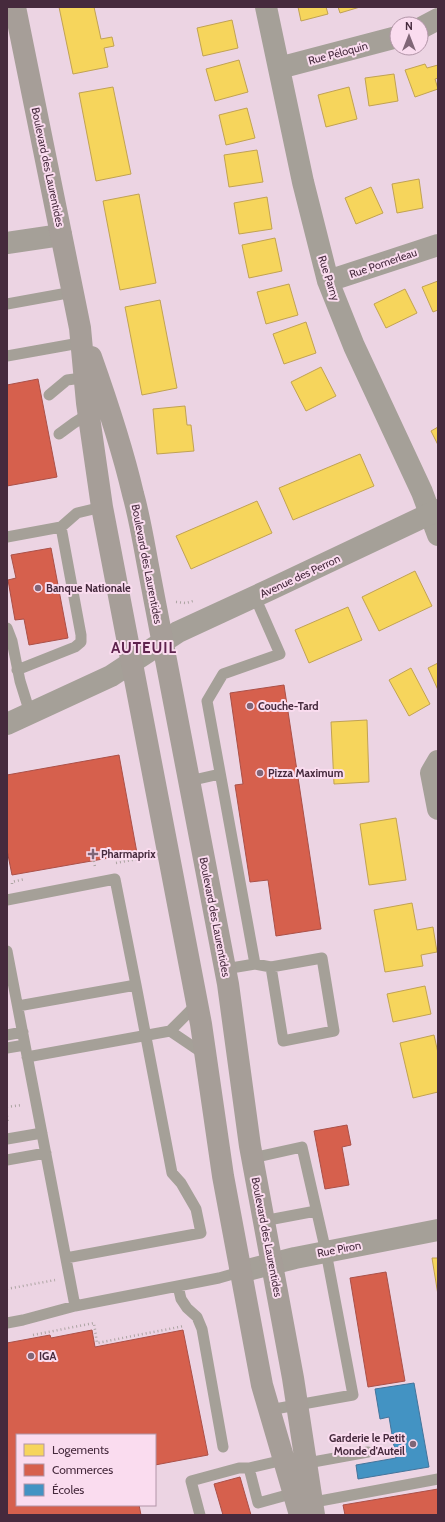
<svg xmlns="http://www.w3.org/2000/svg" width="445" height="1522" viewBox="0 0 445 1522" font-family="Cabin,sans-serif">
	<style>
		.homes { fill: #f6d55c; stroke: #c1a253 }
		.shops { fill: #d6604d; stroke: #ab5048 }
		.schools { fill: #4393c3; stroke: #44749b }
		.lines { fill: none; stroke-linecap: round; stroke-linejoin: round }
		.path { stroke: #aca4a2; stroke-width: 2.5; stroke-dasharray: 1 3; stroke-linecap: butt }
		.service { stroke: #a5a098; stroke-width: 11 }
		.minor { stroke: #a5a098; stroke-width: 22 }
		.tertiary { stroke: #a5a098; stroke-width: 22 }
		.secondary { stroke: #a69e98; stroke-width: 22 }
		.poi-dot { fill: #806677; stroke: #fadcef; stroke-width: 1.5 }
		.labels { text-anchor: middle; stroke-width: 4; stroke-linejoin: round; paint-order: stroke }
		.street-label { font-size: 11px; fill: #462a3d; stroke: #fadcef }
		.poi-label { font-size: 11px; font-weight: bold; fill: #462a3d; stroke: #fadcef; text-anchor: start }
		.district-label { font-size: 15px; font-weight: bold; letter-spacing: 1px; fill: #5e224d; stroke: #fadcef }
	</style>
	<rect width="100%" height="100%" fill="#ecd4e3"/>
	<path class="homes" d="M59,7H94L101,39L112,37L114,46L104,48L108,67L73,74Z
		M298,7H326L328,14L301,21Z
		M338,7H360L340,13Z
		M232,20L238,48L203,56L197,28Z
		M239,60L248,92L215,101L206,69Z
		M425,64L427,68L438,65V78L435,79L438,89L415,97L405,70Z
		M394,74L398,101L369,106L365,78Z
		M113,87L131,174L96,181L79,93Z
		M349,87L357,119L326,127L318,95Z
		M247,108L255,138L226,145L219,115Z
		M257,150L263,182L229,187L224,155Z
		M419,179L423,208L397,213L392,184Z
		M371,187L383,213L356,224L345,198Z
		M139,194L156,283L120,290L103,201Z
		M267,197L272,229L239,234L234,203Z
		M275,238L282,271L249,278L242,245Z
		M438,281V310L433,312L422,287Z
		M289,284L298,315L266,324L257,292Z
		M405,289L417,313L386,328L374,304Z
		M160,300L177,388L142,395L125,307Z
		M306,322L316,353L284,364L273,334Z
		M321,367L336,396L306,411L291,382Z
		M185,406L187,425H191L194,451L157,454L153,409Z
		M438,427V445L431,431Z
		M360,454L374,486L293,520L279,488Z
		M257,501L272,533L191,569L176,536Z
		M415,571L432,606L379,631L362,597Z
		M348,607L362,640L309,663L295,630Z
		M438,663V690L428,668Z
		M411,668L430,704L409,716L389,680Z
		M367,720L369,782L334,784L331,722Z
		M396,818L406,880L369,885L360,824Z
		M412,903L417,930L433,927L437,952L421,955L423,966L385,972L374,910Z
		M425,986L431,1014L393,1022L387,994Z
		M434,1035L438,1053V1092L413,1098L400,1043Z
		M432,1258H438V1295Z"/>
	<path class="shops" d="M38,379L57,477L7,486V385Z
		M51,548L68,638L29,645L24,619L15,620L8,580L16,578L11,555Z
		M284,685L321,929L276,936L268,880L250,882L235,785L243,784L230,693Z
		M119,755L137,853L12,875L7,850V775Z
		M347,1125L351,1145L342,1147L349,1185L325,1189L314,1131Z
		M386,1272L405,1381L368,1387L350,1278Z
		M92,1330L95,1347L183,1330L208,1455L155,1465V1435H17V1505H139L141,1515H7V1343L50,1335L51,1338Z
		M240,1477L251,1515H223L214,1484Z
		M438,1489V1515H345L343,1505Z"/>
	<path class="schools" d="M414,1383L429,1467L358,1479L356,1465L396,1458L389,1417L380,1419L375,1389Z"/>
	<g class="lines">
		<path class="path" d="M176,602L186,603L193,601
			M94,861L95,867
			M116,863L149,857
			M12,884V882L25,879
			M7,1107L22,1105
			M7,1116L8,1123
			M7,1289L55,1280
			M33,1335L94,1323L97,1343L184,1326"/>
		<path class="service" d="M7,304L73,292
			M7,356L85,342
			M49,395L67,380L89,377
			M59,434L74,423L90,413
			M7,537L61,527L77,513L102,507
			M7,628L12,641L20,681L30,713
			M17,670L75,647L81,642V635L61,527
			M189,781L220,774
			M7,900L115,879L136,985
			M7,951L75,1306
			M255,964L271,967L283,1041L334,1031L322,958L271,967
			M225,969L255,964L207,701L223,674L280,654L255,597
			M18,1006L136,985L172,1173L181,1183L196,1209L201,1233L66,1258
			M170,1031L204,1054
			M7,1035L23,1032
			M7,1048L25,1045
			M27,1057L170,1031L198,1003
			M7,1139L42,1133
			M252,1158L302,1147L326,1252L353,1395L269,1410
			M7,1160L46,1153
			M263,1221L316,1211
			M178,1286L181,1299L187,1308L197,1317L202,1329L223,1447
			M7,1323L23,1320L75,1306L219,1278L240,1272
			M288,1459L249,1468L258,1503L298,1492
			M302,1464L368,1452
			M309,1503L438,1479
			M200,1515L191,1481L239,1468H249"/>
		<path class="minor" d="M266,7L303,182L328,281L354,346L422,492L438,535
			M421,28L438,19
			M279,68L397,37
			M7,243L61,235
			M328,281L438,245
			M438,761L431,773L438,809
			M240,1272L295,1258L438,1230"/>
		<path class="tertiary" d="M7,724L111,676L178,632L269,590L438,510"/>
		<path class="secondary" d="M15,7L80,328L87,403L102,507L201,1024L223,1176L262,1385L300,1515
			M91,357C107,402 122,447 133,494C140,519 144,545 149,571L228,984L250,1146L293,1378L314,1515"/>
	</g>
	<g class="poi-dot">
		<circle cx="38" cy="588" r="4"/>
		<circle cx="250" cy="706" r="4"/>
		<circle cx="260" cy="773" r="4"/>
		<path d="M91 848h4v4h4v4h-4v4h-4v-4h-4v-4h4z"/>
		<circle cx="31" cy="1356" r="4"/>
		<circle cx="413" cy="1444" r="4"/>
	</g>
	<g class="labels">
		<g class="street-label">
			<text transform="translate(338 53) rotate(-15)" y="4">Rue Péloquin</text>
			<text transform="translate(48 167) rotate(78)" y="4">Boulevard des Laurentides</text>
			<text transform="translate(383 263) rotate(-19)" y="4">Rue Pomerleau</text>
			<text transform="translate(329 278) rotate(72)" y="4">Rue Parny</text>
			<text transform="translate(147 564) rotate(79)" y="4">Boulevard des Laurentides</text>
			<text transform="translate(300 576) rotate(-25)" y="4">Avenue des Perron</text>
			<text transform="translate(215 917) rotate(79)" y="4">Boulevard des Laurentides</text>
			<text transform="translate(267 1237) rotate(79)" y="4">Boulevard des Laurentides</text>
			<text transform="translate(339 1249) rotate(-11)" y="4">Rue Piron</text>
		</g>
		<g class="poi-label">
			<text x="46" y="592">Banque Nationale</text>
			<text x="258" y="710">Couche-Tard</text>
			<text x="268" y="777">Pizza Maximum</text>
			<text x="101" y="858">Pharmaprix</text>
			<text x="39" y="1360">IGA</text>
			<text x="405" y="1442" text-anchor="end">Garderie le Petit<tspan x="405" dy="13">Monde d'Auteil</tspan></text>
		</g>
		<g class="district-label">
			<text x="144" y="653">AUTEUIL</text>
		</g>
	</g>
	<rect width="445" height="1522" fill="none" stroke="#462a3d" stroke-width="16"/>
	<rect x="16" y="1434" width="140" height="72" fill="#fadcef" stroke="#b295a8"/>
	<rect x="24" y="1444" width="20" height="12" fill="#f6d55c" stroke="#b295a8"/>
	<text x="52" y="1454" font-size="12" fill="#462a3d">Logements</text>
	<rect x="24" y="1464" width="20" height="12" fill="#d6604d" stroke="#b295a8"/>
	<text x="52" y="1474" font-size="12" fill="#462a3d">Commerces</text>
	<rect x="24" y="1484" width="20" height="12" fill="#4393c3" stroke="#b295a8"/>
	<text x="52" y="1494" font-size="12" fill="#462a3d">Écoles</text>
	<g transform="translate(409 36)"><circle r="19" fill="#fadcef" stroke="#b295a8"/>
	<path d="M0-3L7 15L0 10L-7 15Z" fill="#806677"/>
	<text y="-6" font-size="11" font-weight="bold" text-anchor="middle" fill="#462a3d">N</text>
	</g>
</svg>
